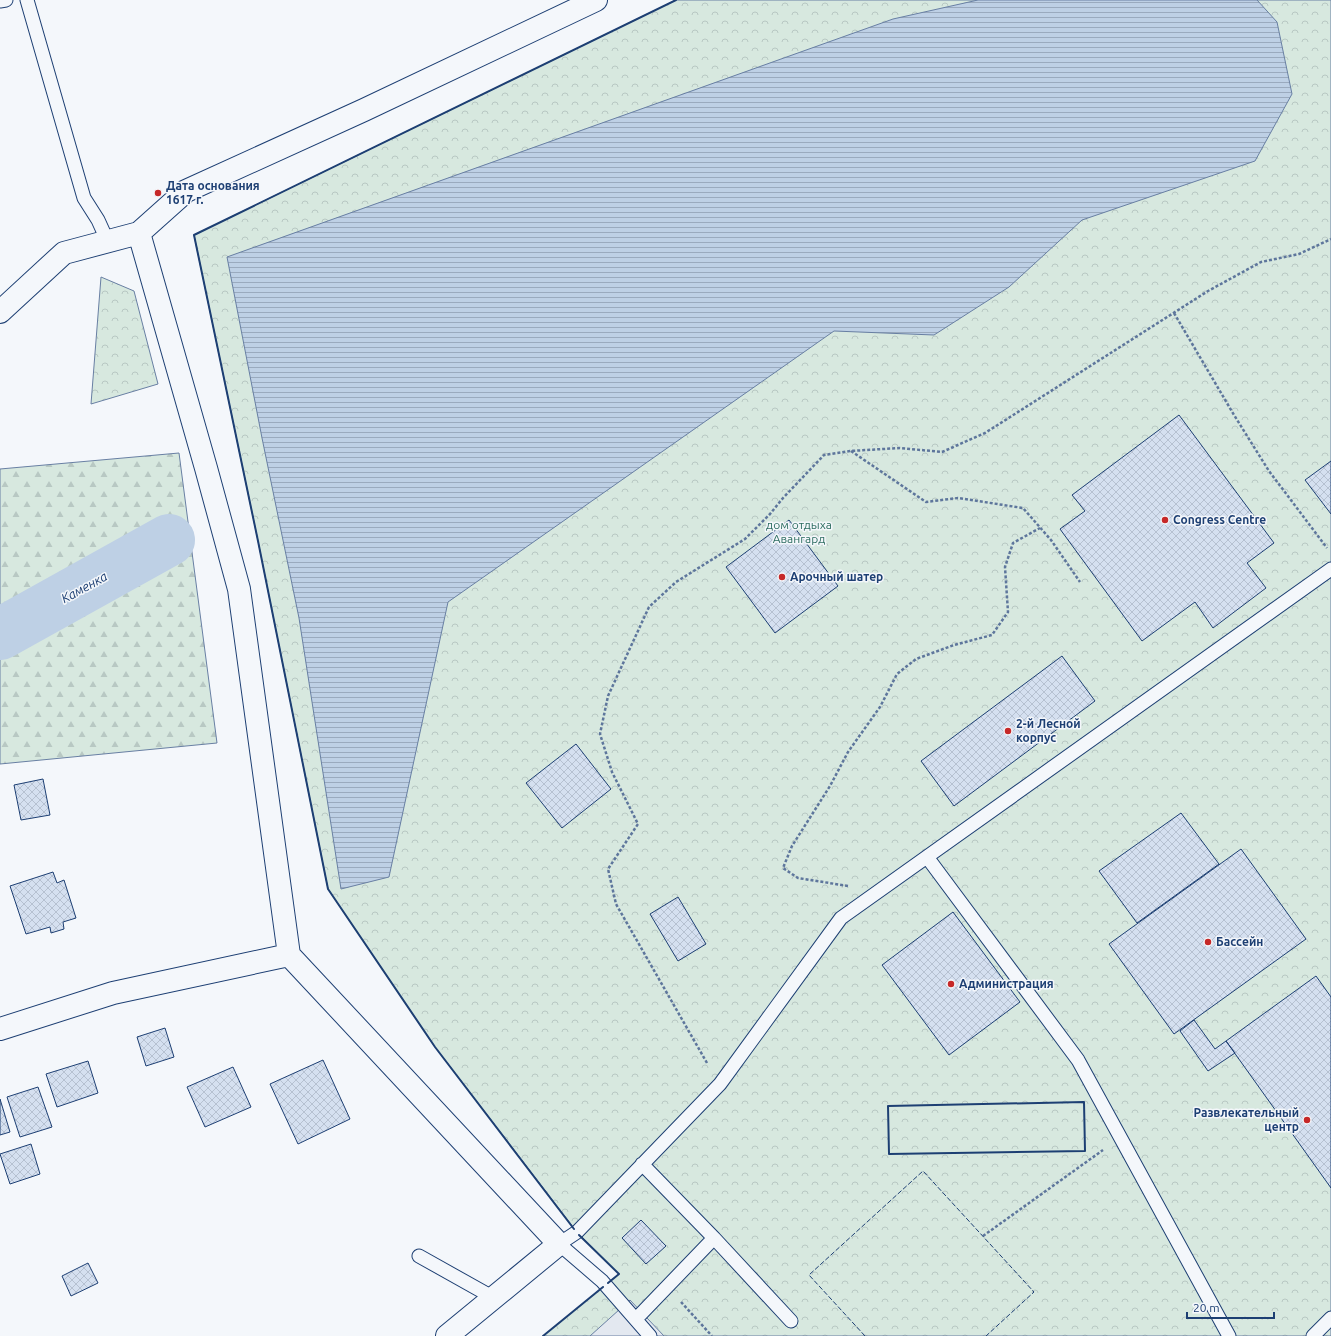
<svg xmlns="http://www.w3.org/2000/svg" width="1331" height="1336" viewBox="0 0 1331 1336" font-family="Ubuntu,sans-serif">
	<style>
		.forest { fill: url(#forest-firs); stroke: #687fa3 }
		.park { fill: url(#park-crowns); stroke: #687fa3 }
		.parking { fill: #e3e8f0; stroke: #687fa3 }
		.water { fill: url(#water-rules); stroke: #687fa3 }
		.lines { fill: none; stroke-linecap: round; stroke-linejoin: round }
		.river { stroke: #bed0e5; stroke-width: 52 }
		.building { fill: url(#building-cross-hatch); stroke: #1d3f73 }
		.lane-casing { stroke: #1d3f73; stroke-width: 15 }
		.street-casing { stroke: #1d3f73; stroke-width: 24 }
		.path { stroke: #5e769c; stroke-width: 2.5; stroke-dasharray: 3 2; stroke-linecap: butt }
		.lane { stroke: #f4f7fb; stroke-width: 13 }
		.street { stroke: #f4f7fb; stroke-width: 22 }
		.fence { stroke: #1d3f73; stroke-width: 1; stroke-dasharray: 5 2; stroke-linecap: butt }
		.wall { stroke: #1d3f73; stroke-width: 2 }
		.poi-dot { fill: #c62828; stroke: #f4f7fb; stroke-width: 1.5 }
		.labels { text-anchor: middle; stroke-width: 3; stroke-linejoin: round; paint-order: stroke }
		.poi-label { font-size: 12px; font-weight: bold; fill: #1d3f73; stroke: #f4f7fb; text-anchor: start }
		.park-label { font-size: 12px; fill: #2c6c60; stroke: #f4f7fb }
		.water-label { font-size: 13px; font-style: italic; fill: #1d3f73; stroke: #f4f7fb }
	</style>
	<defs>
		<pattern id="forest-firs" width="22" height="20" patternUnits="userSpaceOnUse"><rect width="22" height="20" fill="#d7e8df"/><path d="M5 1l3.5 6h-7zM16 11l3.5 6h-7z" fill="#b8c8c3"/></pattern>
		<pattern id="park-crowns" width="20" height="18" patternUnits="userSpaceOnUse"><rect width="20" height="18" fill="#d7e8df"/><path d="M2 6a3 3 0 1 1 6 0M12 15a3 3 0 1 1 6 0" fill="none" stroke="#b8c8c3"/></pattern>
		<pattern id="water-rules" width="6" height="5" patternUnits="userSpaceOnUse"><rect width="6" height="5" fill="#bed0e5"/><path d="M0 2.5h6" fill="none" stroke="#9aaabe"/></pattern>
		<pattern id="building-cross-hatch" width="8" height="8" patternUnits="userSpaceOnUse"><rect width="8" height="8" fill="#d5e0f0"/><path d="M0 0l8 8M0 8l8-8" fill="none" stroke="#b6c1d1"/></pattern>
	</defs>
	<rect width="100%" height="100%" fill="#f4f7fb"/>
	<path class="forest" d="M179,453L217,743L0,764V469Z"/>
	<path class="park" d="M676,0H1331V1336H543L619,1274L577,1232L435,1047L328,889L258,541L194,235Z
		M101,277L134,291L158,384L91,404Z"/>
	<path class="parking" d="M630,1300L664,1336H590Z"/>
	<path class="water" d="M978,0H1257L1277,22L1292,94L1255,161L1082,220L1009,287L934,335L834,331L448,602L389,877L341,889L299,618L262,438L227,257L893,19Z"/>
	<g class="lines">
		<path class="river" d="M0,634L169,540"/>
	</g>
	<path class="building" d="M1179,415L1274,543L1247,563L1266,588L1213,628L1195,602L1142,641L1060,529L1085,511L1072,495Z
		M1331,461V514L1305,480Z
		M789,520L838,586L775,633L726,567Z
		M1062,656L1095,701L954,806L921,761Z
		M576,744L611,789L562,828L526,783Z
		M43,779L50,815L21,820L14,785Z
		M1181,813L1219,864L1137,923L1099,871Z
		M1241,849L1306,939L1174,1034L1109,944Z
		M53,872L57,883L64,880L76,918L63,922L64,929L51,933L50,927L26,934L10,886Z
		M678,897L706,944L678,961L650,914Z
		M953,912L1020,1002L949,1055L882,965Z
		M1316,976L1331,997V1188L1226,1041Z
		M1194,1020L1215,1049L1226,1041L1235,1053L1208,1071L1180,1031Z
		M165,1028L174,1057L146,1066L137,1037Z
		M323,1060L350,1119L298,1144L270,1084Z
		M88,1061L98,1093L57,1107L46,1074Z
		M233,1067L251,1107L205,1127L187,1087Z
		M38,1087L52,1127L20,1137L7,1097Z
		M0,1099L10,1132L0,1135Z
		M31,1144L40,1174L10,1184L0,1154Z
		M641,1220L666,1246L646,1264L622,1238Z
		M88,1263L98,1283L71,1296L62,1276Z"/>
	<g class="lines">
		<g class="lane-casing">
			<path id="lane" d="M27,0L84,198L98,220L108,242
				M0,1L6,0
				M927,857L1078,1060L1229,1336
				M642,1164L714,1238
				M419,1256L494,1298
				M636,1319L714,1238L791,1321
				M650,1336L602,1281L559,1244L577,1232L720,1084L841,918L1331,569
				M1313,1336L1331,1318"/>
		</g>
		<g class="street-casing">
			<path id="street" d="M139,233L206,468L239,589L289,955L559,1244L447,1336
				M0,312L64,253L139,233L186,191L364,110L596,0
				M0,1029L113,993L289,955"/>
		</g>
		<path class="path" d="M1174,313L1234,415L1269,471L1327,548
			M851,451L926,502L958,498L1023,508L1051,540L1080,582
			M848,886L798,878L783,868L792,846L830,786L848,752L880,707L897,674L916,659L954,645L992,635L1008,612L1005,567L1013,543L1040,528
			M707,1063L616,904L608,869L638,824L612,772L600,734L608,696L649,607L676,582L745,539L770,514L783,498L824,455L850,451L900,448L942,452L985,433L1208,291L1261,262L1299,254L1331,239
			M983,1236L1103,1150
			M681,1302L712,1336"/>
		<use href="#lane" class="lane"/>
		<use href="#street" class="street"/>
		<path class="fence" d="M865,1336L809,1275L923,1171L1034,1292L986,1336"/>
		<path class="wall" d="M1084,1102L1085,1151L889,1154L888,1106Z
			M574,1229L435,1047L328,889L258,541L194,235L676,0
			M579,1235L619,1274L608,1283
			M543,1336L603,1287"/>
	</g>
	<g class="poi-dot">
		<circle cx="158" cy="193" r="4"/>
		<circle cx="1165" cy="520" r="4"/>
		<circle cx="782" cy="577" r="4"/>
		<circle cx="1008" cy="731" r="4"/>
		<circle cx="1208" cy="942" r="4"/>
		<circle cx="951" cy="984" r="4"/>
		<circle cx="1307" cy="1120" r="4"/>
	</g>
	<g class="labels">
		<g class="poi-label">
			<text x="166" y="190">Дата основания<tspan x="166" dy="14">1617 г.</tspan></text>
			<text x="1173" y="524">Congress Centre</text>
			<text x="790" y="581">Арочный шатер</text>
			<text x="1016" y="728">2-й Лесной<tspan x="1016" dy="14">корпус</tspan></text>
			<text x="1216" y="946">Бассейн</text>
			<text x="959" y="988">Администрация</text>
			<text x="1299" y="1117" text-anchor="end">Развлекательный<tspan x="1299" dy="14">центр</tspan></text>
		</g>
		<g class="park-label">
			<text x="799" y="529">дом отдыха<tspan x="799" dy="14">Авангард</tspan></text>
		</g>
		<g class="water-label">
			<text transform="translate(84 587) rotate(-29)" y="5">Каменка</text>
		</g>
	</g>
	<path d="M1187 1312v6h87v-6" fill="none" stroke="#1d3f73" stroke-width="2"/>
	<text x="1193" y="1312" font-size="12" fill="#1d3f73" stroke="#f4f7fb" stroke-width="3" paint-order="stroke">20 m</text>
</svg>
